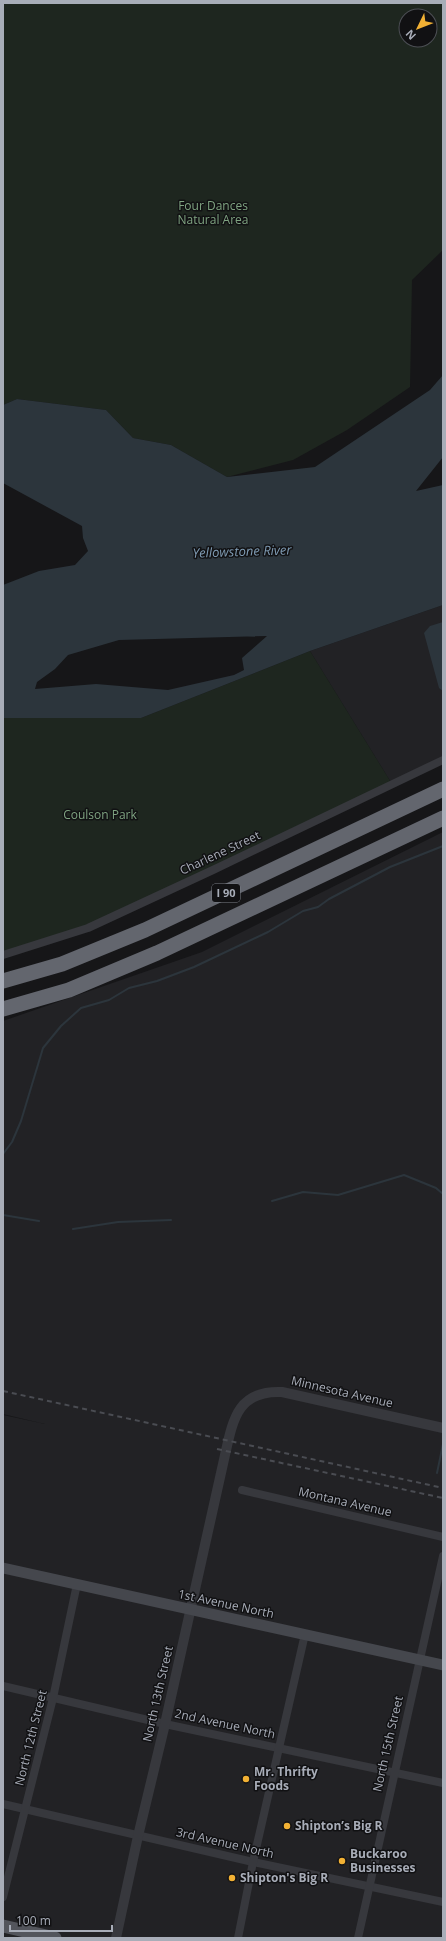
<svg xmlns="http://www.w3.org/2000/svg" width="446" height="1941" viewBox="0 0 446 1941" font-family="'Open Sans',sans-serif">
	<rect width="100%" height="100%" fill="#161618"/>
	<g fill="#222225">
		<path d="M443 605V758L392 784 310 651Z"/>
		<path d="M443 832V1938H3V1415L45 1424 3 1414V1021L202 952Z"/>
	</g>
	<g fill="#1e261f" fill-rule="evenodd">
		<path d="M3 3H443V250L412 280 410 387 347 430 293 460 227 477 171 445 133 438 106 410 17 399 3 405ZM406 16H430V40H406Z"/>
		<path d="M310 651 392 784 88 928 3 953V718H141Z"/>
	</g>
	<g fill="#2c353c" fill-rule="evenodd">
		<path d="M443 375V457L416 491 443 485V605L310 651 141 718H3V585L39 571 75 565 88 551 83 538 82 526 3 483V405L17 399 106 410 133 438 171 445 227 477 315 467 430 390ZM267 636 242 658 244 670 234 675 168 690 96 684 35 689 37 682 55 669 68 655 119 640Z"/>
		<path d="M443 622V691L439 688 424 633 430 626Z"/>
	</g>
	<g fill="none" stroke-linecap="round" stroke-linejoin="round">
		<g stroke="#2c353c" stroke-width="2">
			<path d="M3 1154 12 1142 21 1121 43 1048 61 1026 81 1008 109 1000 129 988 157 981 194 967 268 932 303 911 318 907 329 899 390 867 443 846"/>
			<path d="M272 1201 303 1192 338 1195 404 1175 436 1188 443 1194"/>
			<path d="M3 1215 39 1221"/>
			<path d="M73 1229 118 1222 171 1220"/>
			<path d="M437 1473 443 1444"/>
		</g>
		<g stroke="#37383d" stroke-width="8">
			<path d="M3 955 88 928 213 870 443 760"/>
			<path d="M242 1490 443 1537"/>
			<path d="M3 1686 165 1724 443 1783"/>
			<path d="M3 1804 253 1862 443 1902"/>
			<path d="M3 1897 53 1698 77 1584"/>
			<path d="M238 1938 253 1862 305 1634"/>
			<path d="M358 1938 443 1556"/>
		</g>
		<path stroke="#37383d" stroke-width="10" d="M116 1938 138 1836 165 1724 225 1455C233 1419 238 1390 282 1392L443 1428"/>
		<path stroke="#45474d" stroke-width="11" d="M3 1568 443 1665"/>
		<path stroke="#53555c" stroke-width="13" d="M3 1926 55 1938"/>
		<g stroke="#63666e" stroke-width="15">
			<path d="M3 981 62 964 145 930 443 789"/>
			<path d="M3 1009 69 990 157 953 443 818"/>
		</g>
		<g stroke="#4a4c52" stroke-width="2" stroke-dasharray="5 4" stroke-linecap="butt">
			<path d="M3 1391 443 1488"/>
			<path d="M217 1449 443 1498"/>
		</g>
	</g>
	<g fill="#f2b134" stroke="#111113" stroke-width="1.5">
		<circle cx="246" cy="1779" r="4"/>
		<circle cx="287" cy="1826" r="4"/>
		<circle cx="342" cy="1861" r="4"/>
		<circle cx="232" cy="1878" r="4"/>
	</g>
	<g text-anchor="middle" stroke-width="3" stroke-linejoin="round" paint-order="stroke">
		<rect fill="#111113" stroke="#7b7e86" stroke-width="1" x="212" y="884" width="28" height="18" rx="3"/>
		<g font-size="11" font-weight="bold" fill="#a8adb8">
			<text x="226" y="897">I 90</text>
		</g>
		<g font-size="12" fill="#7fa381" stroke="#111113">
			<text x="213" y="210">Four Dances<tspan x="213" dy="14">Natural Area</tspan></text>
			<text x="100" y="819">Coulson Park</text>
		</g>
		<g font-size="12" fill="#a8adb8" stroke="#111113">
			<text transform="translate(220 853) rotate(-25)" y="4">Charlene Street</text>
			<text transform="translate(342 1392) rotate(13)" y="4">Minnesota Avenue</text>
			<text transform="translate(345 1502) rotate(13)" y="4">Montana Avenue</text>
			<text transform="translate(226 1604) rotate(12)" y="4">1st Avenue North</text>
			<text transform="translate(158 1694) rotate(-77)" y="4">North 13th Street</text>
			<text transform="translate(225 1724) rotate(12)" y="4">2nd Avenue North</text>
			<text transform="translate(31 1738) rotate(-76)" y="4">North 12th Street</text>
			<text transform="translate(388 1744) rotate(-77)" y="4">North 15th Street</text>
			<text transform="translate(225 1843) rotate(13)" y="4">3rd Avenue North</text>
		</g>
		<g font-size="12" font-weight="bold" fill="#a8adb8" stroke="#111113" text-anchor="start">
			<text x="254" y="1776">Mr. Thrifty<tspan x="254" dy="14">Foods</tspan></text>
			<text x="295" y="1830">Shipton’s Big R</text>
			<text x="350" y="1858">Buckaroo<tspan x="350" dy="14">Businesses</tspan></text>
			<text x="240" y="1882">Shipton's Big R</text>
		</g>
		<g font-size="13" font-style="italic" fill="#7f9bb3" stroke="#111113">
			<text transform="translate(242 551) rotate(-2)" y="5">Yellowstone River</text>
		</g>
	</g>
	<rect width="446" height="1941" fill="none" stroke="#a8adb8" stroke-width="8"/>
	<g transform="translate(418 28) rotate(227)"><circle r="19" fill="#111113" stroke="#4d4f55"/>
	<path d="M0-3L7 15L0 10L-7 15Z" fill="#f2b134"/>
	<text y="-6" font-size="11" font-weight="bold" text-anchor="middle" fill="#a8adb8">N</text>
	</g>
	<path d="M10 1925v6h102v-6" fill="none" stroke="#a8adb8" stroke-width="2"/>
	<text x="16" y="1925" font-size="12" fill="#a8adb8" stroke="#111113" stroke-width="3" paint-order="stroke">100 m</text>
</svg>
